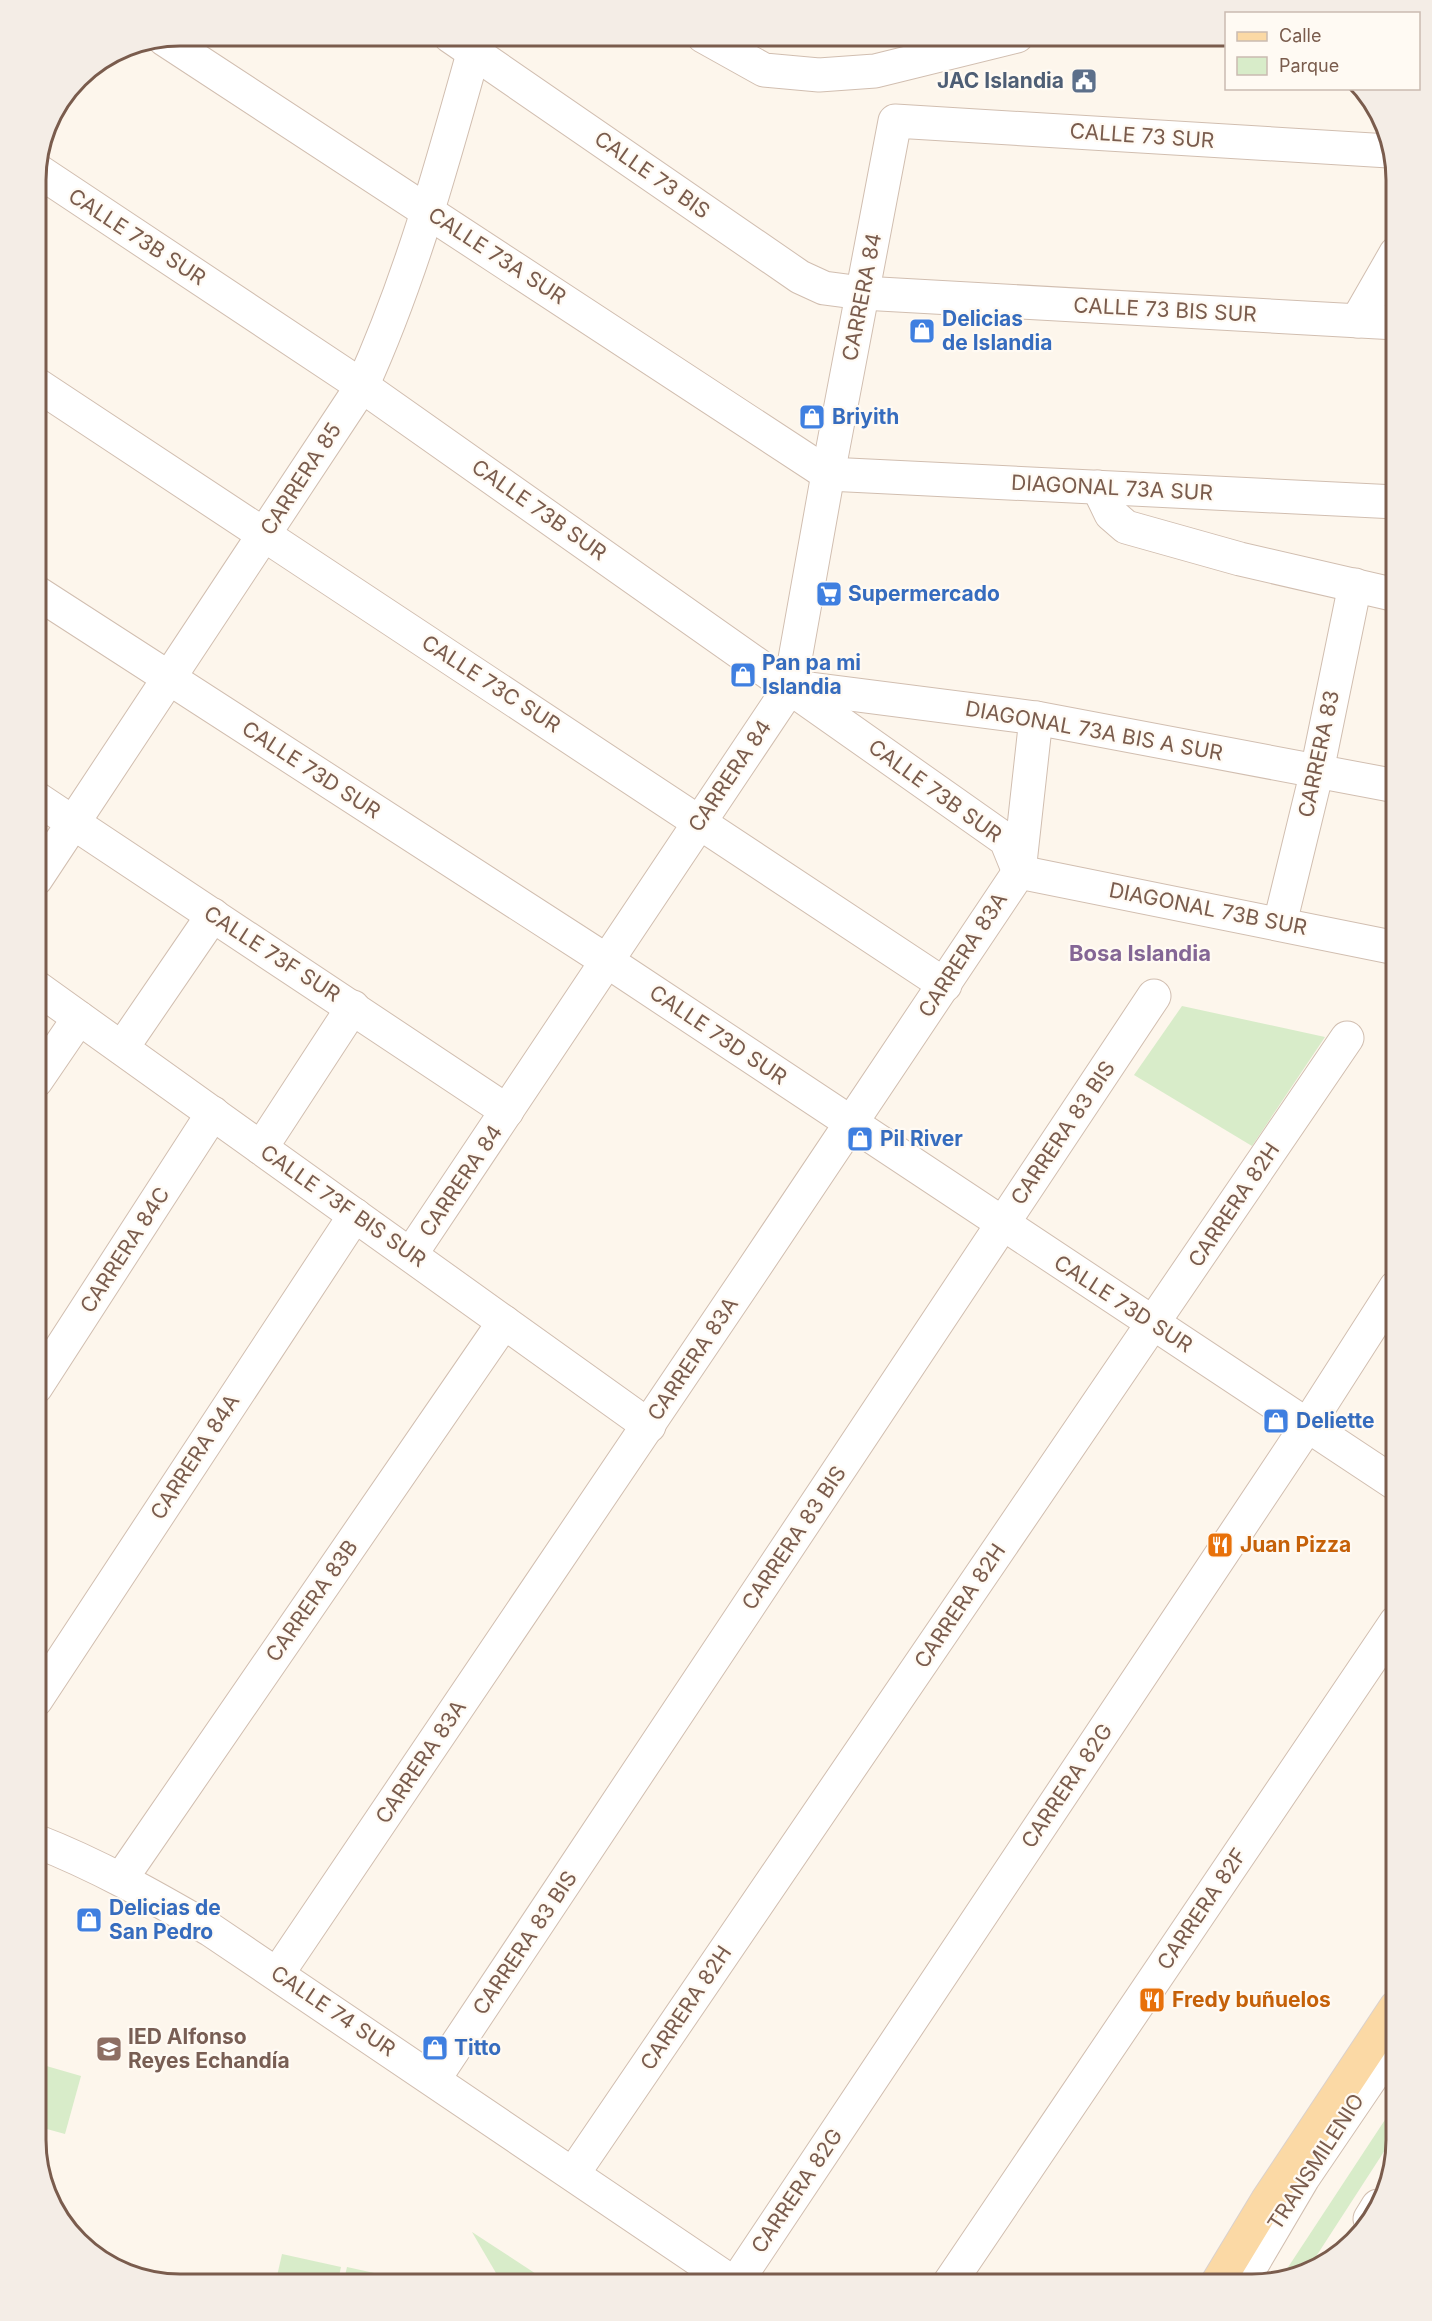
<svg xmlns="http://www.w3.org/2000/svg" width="1432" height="2321" viewBox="0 0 1432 2321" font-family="Inter,sans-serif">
	<rect width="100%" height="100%" fill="#fdf6ec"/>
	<g fill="#d8ecc9">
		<path d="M1182 1006 1325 1037 1252 1146 1134 1075Z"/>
		<path d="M36 2063 81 2076 65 2134 36 2126Z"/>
		<path d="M1396 2103V2133L1306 2272 1281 2278Z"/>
		<path d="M472 2232 553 2285H503Z"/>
		<path d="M282 2254 341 2267 337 2285H275Z"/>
		<path d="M347 2267 406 2280 405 2285H343Z"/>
	</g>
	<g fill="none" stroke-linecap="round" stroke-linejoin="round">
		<defs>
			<g id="minor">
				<path d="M450 36 800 277 824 288 862 293 1396 323"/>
				<path d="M703 36 764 70 819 75 875 71 1017 36"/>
				<path d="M164 39 828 474 1396 502"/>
				<path d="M37 170 362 386 1006 840 1019 872"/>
				<path d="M1357 321 1396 253"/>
				<path d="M36 384 945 985"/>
				<path d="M1098 487 1111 514 1126 527 1240 559 1396 595"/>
				<path d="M36 592 607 961 1396 1484"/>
				<path d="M795 687 1036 718 1396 786"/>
				<path d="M36 798 507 1111"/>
				<path d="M1019 872 1396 948"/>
				<path d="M36 879 362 386C413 274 445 154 478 36"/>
				<path d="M1280 923 1317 771 1355 585"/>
				<path d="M36 987 649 1426"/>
				<path d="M122 1048 213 915"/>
				<path d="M36 1081 79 1018"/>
				<path d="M261 1148 353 1007"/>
				<path d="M411 1254 790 687 828 474 895 121 1389 151"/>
				<path d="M36 1387 213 1113"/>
				<path d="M36 1700 355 1215"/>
				<path d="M36 1841C98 1865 154 1897 211 1930L736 2285"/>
				<path d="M121 1879 504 1322"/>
				<path d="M278 1973 752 1271 1019 872 1036 718"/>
				<path d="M434 2079 1154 996"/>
				<path d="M573 2174 1347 1038"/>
				<path d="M1370 2219 1378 2206"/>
				<path d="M735 2284 1307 1426 1396 1287"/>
				<path d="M948 2285 1396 1622"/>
				<path d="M1240 2285 1303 2178 1396 2041"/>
			</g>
			<path id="major" d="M1216 2285 1267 2201 1396 2007"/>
		</defs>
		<use href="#minor" stroke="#d1beb0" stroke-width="35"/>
		<use href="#major" stroke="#dad1cd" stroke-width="35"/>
		<use href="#minor" stroke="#fff" stroke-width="33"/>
		<use href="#major" stroke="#fbd9a5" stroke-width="33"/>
	</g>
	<defs>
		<symbol id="civic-square" viewBox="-11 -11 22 22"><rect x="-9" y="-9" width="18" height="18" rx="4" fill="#5c6f8a" stroke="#fffaf3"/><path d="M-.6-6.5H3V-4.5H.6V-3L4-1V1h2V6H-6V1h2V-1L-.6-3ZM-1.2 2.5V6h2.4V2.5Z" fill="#fff"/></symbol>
		<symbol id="shop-square" viewBox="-11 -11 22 22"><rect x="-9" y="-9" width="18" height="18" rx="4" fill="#3f7fe0" stroke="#fffaf3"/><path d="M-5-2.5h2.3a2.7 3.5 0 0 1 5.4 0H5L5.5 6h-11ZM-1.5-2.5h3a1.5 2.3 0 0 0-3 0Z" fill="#fff"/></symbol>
		<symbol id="supermarket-square" viewBox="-11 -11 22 22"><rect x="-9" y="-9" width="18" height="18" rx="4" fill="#3f7fe0" stroke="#fffaf3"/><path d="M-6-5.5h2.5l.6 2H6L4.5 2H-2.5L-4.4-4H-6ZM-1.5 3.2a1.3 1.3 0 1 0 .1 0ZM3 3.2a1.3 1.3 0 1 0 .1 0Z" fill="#fff"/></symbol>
		<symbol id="restaurant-square" viewBox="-11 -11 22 22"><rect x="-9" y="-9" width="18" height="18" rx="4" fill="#e8710a" stroke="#fffaf3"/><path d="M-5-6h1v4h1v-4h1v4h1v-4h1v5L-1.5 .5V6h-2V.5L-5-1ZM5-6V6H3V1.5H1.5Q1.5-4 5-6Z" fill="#fff"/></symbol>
		<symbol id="school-square" viewBox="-11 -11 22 22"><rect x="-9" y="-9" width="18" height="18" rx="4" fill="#8d6e63" stroke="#fffaf3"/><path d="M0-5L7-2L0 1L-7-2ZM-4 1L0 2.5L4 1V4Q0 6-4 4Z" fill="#fff"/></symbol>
	</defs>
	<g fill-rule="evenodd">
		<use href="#civic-square" x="1069" y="66" width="30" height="30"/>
		<use href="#shop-square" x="907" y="316" width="30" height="30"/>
		<use href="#shop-square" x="797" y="402" width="30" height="30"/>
		<use href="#supermarket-square" x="814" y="579" width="30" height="30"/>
		<use href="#shop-square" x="728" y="660" width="30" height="30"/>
		<use href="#shop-square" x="845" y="1124" width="30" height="30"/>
		<use href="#shop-square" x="1261" y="1406" width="30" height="30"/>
		<use href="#restaurant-square" x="1205" y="1530" width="30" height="30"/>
		<use href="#shop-square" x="74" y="1905" width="30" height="30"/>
		<use href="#restaurant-square" x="1137" y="1985" width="30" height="30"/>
		<use href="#shop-square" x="420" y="2033" width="30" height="30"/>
		<use href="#school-square" x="94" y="2034" width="30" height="30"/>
	</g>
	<g text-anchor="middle" stroke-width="4.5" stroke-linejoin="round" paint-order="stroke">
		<g font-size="21" font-weight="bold" fill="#4e5e75" stroke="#fffaf3" text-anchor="end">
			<text x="1064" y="88">JAC Islandia</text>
		</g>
		<g font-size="21" fill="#7a5c4d" stroke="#fffaf3">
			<text transform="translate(1142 136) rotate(4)" y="7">CALLE 73 SUR</text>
			<text transform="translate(652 175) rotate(35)" y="7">CALLE 73 BIS</text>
			<text transform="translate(137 237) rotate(33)" y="7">CALLE 73B SUR</text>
			<text transform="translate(497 256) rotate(33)" y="7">CALLE 73A SUR</text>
			<text transform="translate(862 297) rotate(-79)" y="7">CARRERA 84</text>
			<text transform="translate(1165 310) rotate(3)" y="7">CALLE 73 BIS SUR</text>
			<text transform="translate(301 479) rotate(-57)" y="7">CARRERA 85</text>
			<text transform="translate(1112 488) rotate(3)" y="7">DIAGONAL 73A SUR</text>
			<text transform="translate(539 510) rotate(35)" y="7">CALLE 73B SUR</text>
			<text transform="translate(491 684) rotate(33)" y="7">CALLE 73C SUR</text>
			<text transform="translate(1094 731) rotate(10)" y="7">DIAGONAL 73A BIS A SUR</text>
			<text transform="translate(1319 754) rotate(-78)" y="7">CARRERA 83</text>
			<text transform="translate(311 770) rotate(33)" y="7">CALLE 73D SUR</text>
			<text transform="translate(730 776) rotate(-56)" y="7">CARRERA 84</text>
			<text transform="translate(935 791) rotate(36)" y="7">CALLE 73B SUR</text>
			<text transform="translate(1208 909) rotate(11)" y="7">DIAGONAL 73B SUR</text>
			<text transform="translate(272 954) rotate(33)" y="7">CALLE 73F SUR</text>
			<text transform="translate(963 955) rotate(-57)" y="7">CARRERA 83A</text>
			<text transform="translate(718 1035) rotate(34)" y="7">CALLE 73D SUR</text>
			<text transform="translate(1063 1133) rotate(-56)" y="7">CARRERA 83 BIS</text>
			<text transform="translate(461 1181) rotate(-56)" y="7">CARRERA 84</text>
			<text transform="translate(1234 1205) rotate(-56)" y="7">CARRERA 82H</text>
			<text transform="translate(343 1206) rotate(35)" y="7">CALLE 73F BIS SUR</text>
			<text transform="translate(125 1250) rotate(-57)" y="7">CARRERA 84C</text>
			<text transform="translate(1123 1304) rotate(33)" y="7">CALLE 73D SUR</text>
			<text transform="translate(693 1359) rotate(-56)" y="7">CARRERA 83A</text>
			<text transform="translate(195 1457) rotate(-57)" y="7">CARRERA 84A</text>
			<text transform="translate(794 1538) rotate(-56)" y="7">CARRERA 83 BIS</text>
			<text transform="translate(312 1601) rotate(-55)" y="7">CARRERA 83B</text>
			<text transform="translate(960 1606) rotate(-56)" y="7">CARRERA 82H</text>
			<text transform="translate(421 1762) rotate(-56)" y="7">CARRERA 83A</text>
			<text transform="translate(1067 1786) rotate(-56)" y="7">CARRERA 82G</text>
			<text transform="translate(1202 1909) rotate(-56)" y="7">CARRERA 82F</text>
			<text transform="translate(525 1943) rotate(-56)" y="7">CARRERA 83 BIS</text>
			<text transform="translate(686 2008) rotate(-56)" y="7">CARRERA 82H</text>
			<text transform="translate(333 2011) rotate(34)" y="7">CALLE 74 SUR</text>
			<text transform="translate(1316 2162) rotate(-57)" y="7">TRANSMILENIO</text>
			<text transform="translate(797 2191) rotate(-56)" y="7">CARRERA 82G</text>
		</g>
		<g font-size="21" font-weight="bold" fill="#366cbe" stroke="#fffaf3" text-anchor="start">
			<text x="942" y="326">Delicias<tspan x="942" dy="24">de Islandia</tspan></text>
			<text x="832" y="424">Briyith</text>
			<text x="848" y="601">Supermercado</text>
			<text x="762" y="670">Pan pa mi<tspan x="762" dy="24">Islandia</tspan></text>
			<text x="880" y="1146">Pil River</text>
			<text x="1296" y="1428">Deliette</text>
			<text x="109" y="1915">Delicias de<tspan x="109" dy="24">San Pedro</tspan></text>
			<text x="454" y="2055">Titto</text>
		</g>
		<g font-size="21" font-weight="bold" fill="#c56008" stroke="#fffaf3" text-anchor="start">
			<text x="1240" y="1552">Juan Pizza</text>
			<text x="1172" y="2007">Fredy buñuelos</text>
		</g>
		<g font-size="21" font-weight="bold" fill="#785e54" stroke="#fffaf3" text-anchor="start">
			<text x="128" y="2044">IED Alfonso<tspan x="128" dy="24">Reyes Echandía</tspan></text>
		</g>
		<g font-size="22" font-weight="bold" fill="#846695" stroke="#fffaf3">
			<text x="1140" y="961">Bosa Islandia</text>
		</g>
	</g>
	<path d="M0 0H1432V2321H0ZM180 46H1252A134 134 0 0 1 1386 180V2140A134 134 0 0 1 1252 2274H180A134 134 0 0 1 46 2140V180A134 134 0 0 1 180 46Z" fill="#f4ede6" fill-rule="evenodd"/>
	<path fill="none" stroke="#7a5c4d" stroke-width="3" d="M180 46H1252A134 134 0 0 1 1386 180V2140A134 134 0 0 1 1252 2274H180A134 134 0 0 1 46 2140V180A134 134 0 0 1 180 46Z"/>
	<rect x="1225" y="12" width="195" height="78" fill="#fffaf3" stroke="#cabbb1" stroke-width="1.5"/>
	<rect x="1237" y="32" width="30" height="9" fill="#fbd9a5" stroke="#cabbb1" stroke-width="1.5"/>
	<text x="1279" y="42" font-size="18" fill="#7a5c4d">Calle</text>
	<rect x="1237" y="57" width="30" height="18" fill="#d8ecc9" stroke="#cabbb1" stroke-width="1.5"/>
	<text x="1279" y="72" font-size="18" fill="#7a5c4d">Parque</text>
</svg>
